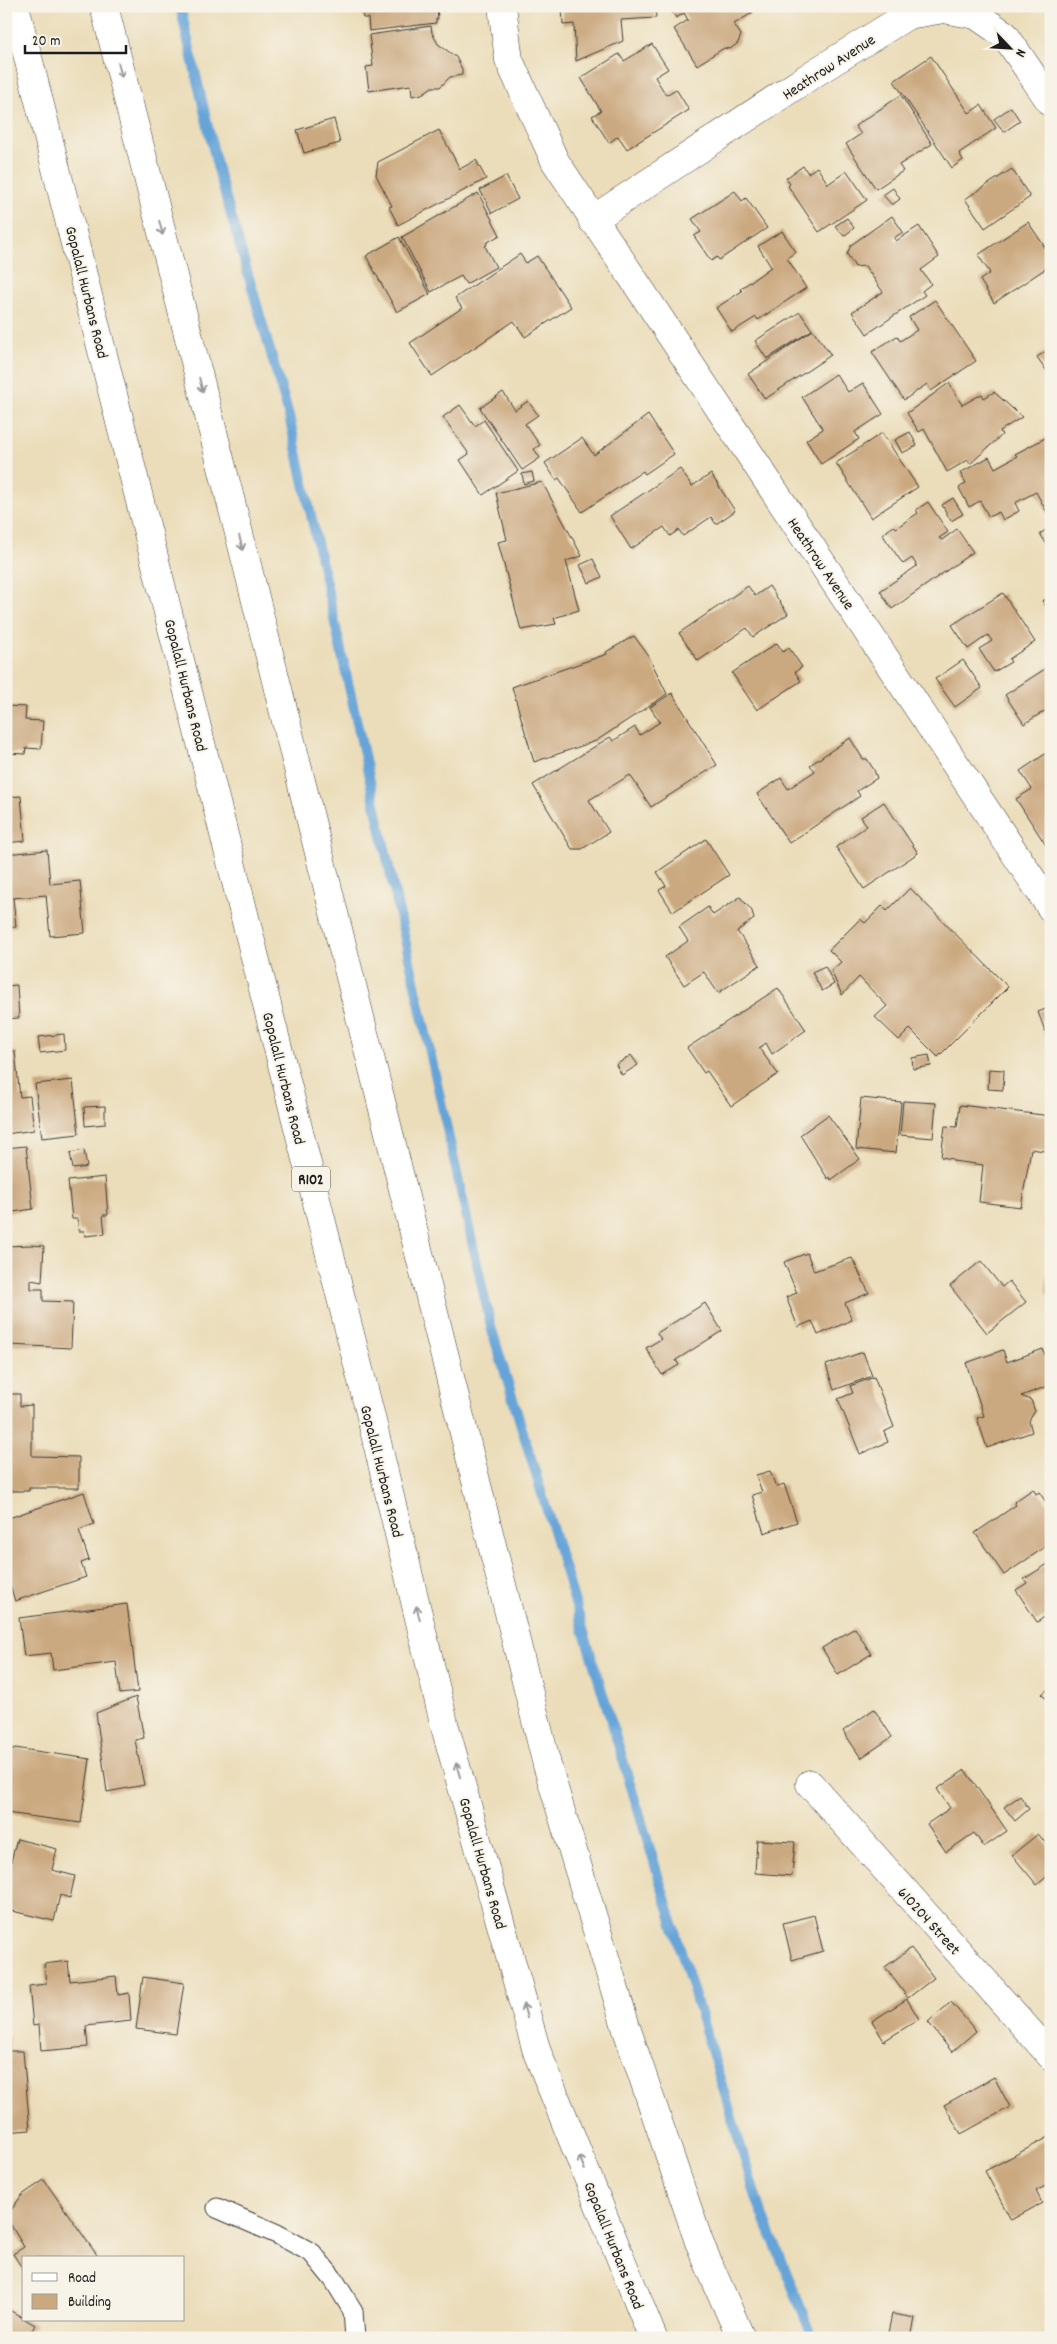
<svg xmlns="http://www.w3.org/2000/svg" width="1057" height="2344" viewBox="0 0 1057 2344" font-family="Dekko,sans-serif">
	<rect width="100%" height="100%" fill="#f7f3e8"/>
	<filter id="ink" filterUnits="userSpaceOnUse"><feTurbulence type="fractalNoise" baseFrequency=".02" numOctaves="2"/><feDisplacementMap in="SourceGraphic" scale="10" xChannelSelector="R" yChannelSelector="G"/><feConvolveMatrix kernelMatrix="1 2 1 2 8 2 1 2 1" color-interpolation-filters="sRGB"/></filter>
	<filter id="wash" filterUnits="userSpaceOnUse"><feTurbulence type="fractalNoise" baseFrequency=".0096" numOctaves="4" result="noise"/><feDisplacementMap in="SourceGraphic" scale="20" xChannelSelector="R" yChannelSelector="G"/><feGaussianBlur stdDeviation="1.12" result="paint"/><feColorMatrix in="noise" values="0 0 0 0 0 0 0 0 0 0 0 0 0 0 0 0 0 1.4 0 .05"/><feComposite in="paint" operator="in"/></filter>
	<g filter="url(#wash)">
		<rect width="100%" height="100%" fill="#ebddb9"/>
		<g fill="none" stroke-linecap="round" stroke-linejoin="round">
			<path stroke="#66a4d8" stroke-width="10" d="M180 6 218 170 289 416 491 1327 757 2200 813 2338"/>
		</g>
		<g id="blocks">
			<g fill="#cba980">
				<path d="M361 6H437L438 19H436V23L369 31 368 18H363Z"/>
				<path d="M562 6H655L656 18 621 20 623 41 576 61 574 24 563 25Z"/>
				<path d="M668 6H748L752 13 734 24 741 35 738 43 730 49 724 48 697 65 674 29 688 20 684 13 676 18Z"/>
				<path d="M431 26 432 33 438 44 456 57 462 69V75L450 77 440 87H432L422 94 412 96 411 85 369 91 366 67 373 66 369 35Z"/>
				<path d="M652 44 668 69 655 77 666 95 676 89 689 110 627 149 618 136 609 143 592 116 601 111 581 78 619 54 624 61Z"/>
				<path d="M931 56 969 113 981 105 996 128 959 153 963 160 952 168 894 81Z"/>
				<path d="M901 95 932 144 899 165 903 171 876 189 846 144 861 134 855 126Z"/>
				<path d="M1011 107 1020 121 1004 132 994 119Z"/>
				<path d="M334 119 340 143 304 153 297 130Z"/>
				<path d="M439 130 460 169 476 160 486 179 398 225 389 207 392 206 376 175 378 162Z"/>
				<path d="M803 166 808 173 817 167 828 184 847 171 867 200 819 232 788 186 790 184 786 178Z"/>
				<path d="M1012 169 1030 197 985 228 965 199Z"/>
				<path d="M506 176 518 199 492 213 480 190Z"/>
				<path d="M893 188 900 199 892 205 883 195Z"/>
				<path d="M735 191 742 201 746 198 767 228 719 260 717 257 711 261 694 236 701 232 692 219Z"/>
				<path d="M478 193 500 235 486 243 487 245 485 246 496 267 466 284 461 276 431 292 402 237Z"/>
				<path d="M892 216 903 232 894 238 896 241 919 226 939 257 921 270 931 284 922 291 925 295 867 334 852 312 883 292 865 266 855 267 847 254 851 245Z"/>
				<path d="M847 218 854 228 844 236 835 226Z"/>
				<path d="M1028 222 1051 256V265L994 303 980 280 990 273 978 255Z"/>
				<path d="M782 231 796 252 787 258 806 288 758 320 756 317 732 332 716 308 742 291 740 289 771 267 758 246Z"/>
				<path d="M399 237 430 294 397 312 366 256Z"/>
				<path d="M520 254 526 263 537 256 571 307 525 337 514 321 432 376 410 343 462 308 455 298Z"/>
				<path d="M935 300 976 361 931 391 927 384 904 400 872 352 897 336 900 341 917 330 909 317Z"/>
				<path d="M800 312 812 330 767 359 755 341Z"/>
				<path d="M813 330 831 355 765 399 748 374Z"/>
				<path d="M1051 348V377L1037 357Z"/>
				<path d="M836 374 848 392 863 383 883 414 855 432 859 439 821 464 806 440 823 429 802 397Z"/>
				<path d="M949 383 962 405 982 394 984 398 994 392 1022 417 1000 431 1002 435 970 464 968 460 947 472 924 429 919 432 907 413Z"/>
				<path d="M503 392 515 410 528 401 538 415 525 424 540 445 534 449 540 458 522 470 480 408Z"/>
				<path d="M460 405 475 426 484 420 518 471 483 495 460 460 469 454 443 417Z"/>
				<path d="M648 415 674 454 645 474 643 471 582 512 559 478 556 480 545 463 582 438 594 455Z"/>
				<path d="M910 432 917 446 902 453 895 440Z"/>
				<path d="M882 433 918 487 871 518 836 463Z"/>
				<path d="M1051 435V520L1036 492 1015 503 1019 511 1003 520 999 512 989 517 980 501 969 507 959 488 966 483 960 473 989 457 995 468 1017 456 1015 454Z"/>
				<path d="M680 469 692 486 711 474 735 511 716 524 711 517 683 536 679 530 670 536 664 527 631 549 610 516Z"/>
				<path d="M532 472 534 481 524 484 522 474Z"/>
				<path d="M542 482 582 556 566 561 579 610 554 618 556 624 521 630 498 542 507 540 496 493Z"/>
				<path d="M953 498 963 514 951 521 942 505Z"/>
				<path d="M928 502 948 532 939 538 942 540 957 529 973 552 892 609 880 591 917 566 912 558 903 564 882 534 894 526 896 528 918 513 916 510Z"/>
				<path d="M1051 526V544L1048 546 1040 534Z"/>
				<path d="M593 559 602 577 589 583 580 565Z"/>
				<path d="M748 586 755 596 769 586 788 614 753 637 747 628 698 661 679 633Z"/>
				<path d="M1003 593 1035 642 1009 659 1011 662 994 672 979 649 992 641 988 635 968 649 952 625Z"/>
				<path d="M1051 596V613L1042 601Z"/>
				<path d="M634 636 648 655 667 694 596 741 534 762 512 687 607 654 606 652Z"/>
				<path d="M777 643 783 652 789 648 802 667 795 672 801 681 757 710 732 673Z"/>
				<path d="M963 660 982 688 955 707 935 679Z"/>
				<path d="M1051 665V707L1024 724 1005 695Z"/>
				<path d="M672 693 717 765 651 807 630 775 589 800 609 832 582 849H572L533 785 610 737 613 741 635 727 640 735 660 722 650 707Z"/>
				<path d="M6 706 26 707 25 720 43 721 41 749 26 748 25 754 6 753Z"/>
				<path d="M850 738 863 759H867L874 770 877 778 857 791 860 796 789 843 757 794 781 778 788 789 815 771 810 765Z"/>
				<path d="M1051 750V853L1016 799 1032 789 1020 771Z"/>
				<path d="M21 796 25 841 6 843V797Z"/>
				<path d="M884 802 918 853 864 889 836 847 867 826 861 817Z"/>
				<path d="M706 839 729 875 673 912 659 890 666 886 657 872Z"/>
				<path d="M47 850 50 884 80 881 85 933 50 936 46 895 13 898 16 927H6V854Z"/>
				<path d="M910 888 1008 987 938 1057 910 1029 899 1040 875 1017 887 1006 859 977 842 995 831 971 841 962 829 950 860 919 865 923 882 906 887 911Z"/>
				<path d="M740 897 752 911 754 919 737 931 760 965 718 993 704 972 684 985 665 957 688 941 679 927 708 907 713 915Z"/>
				<path d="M825 966 834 984 822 991 812 972Z"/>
				<path d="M17 985 19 1018 6 1019V986Z"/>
				<path d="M778 988 806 1030 772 1054 766 1043 759 1048 778 1074 731 1106 707 1071 704 1073 687 1048Z"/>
				<path d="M1051 1007V1047L1038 1012Z"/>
				<path d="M64 1034 65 1050 40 1053 38 1037Z"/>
				<path d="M15 1051 20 1097 30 1096 34 1130 6 1134V1052Z"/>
				<path d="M631 1055 638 1065 622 1075 616 1065Z"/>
				<path d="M929 1055 931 1066 913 1069 912 1058Z"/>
				<path d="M989 1069 1004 1070 1003 1090 988 1089Z"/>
				<path d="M73 1080 79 1134 42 1138 35 1084Z"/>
				<path d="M861 1098 901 1102 896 1153 856 1149Z"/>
				<path d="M903 1101 936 1103 933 1138 900 1135Z"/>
				<path d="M960 1105 1051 1116V1152L1031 1149 1021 1207 979 1202 983 1165 953 1161V1159L941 1157 945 1126 957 1127Z"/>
				<path d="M105 1106V1124L85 1126 84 1107Z"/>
				<path d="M828 1115 860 1159 831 1180 830 1177 828 1179 800 1135Z"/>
				<path d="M26 1146 33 1209 6 1213V1148Z"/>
				<path d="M84 1150 87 1167 73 1169 70 1153Z"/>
				<path d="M105 1177 108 1215H103L105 1234 85 1236 84 1231H79L77 1219H72L68 1181Z"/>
				<path d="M31 1245 44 1246 42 1282 31 1280V1289H43V1301L73 1302 71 1348 9 1345 10 1305H6V1246Z"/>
				<path d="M807 1253 814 1271 852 1258 869 1293 845 1303 852 1320 818 1335 812 1321 798 1327 786 1297 797 1293 784 1262Z"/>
				<path d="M981 1261 1002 1287 1009 1281 1026 1302 987 1333 950 1286Z"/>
				<path d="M1048 1262 1051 1263V1294H1046Z"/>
				<path d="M705 1303 722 1331 676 1360 679 1365 662 1375 646 1348 661 1339 657 1333Z"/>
				<path d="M1043 1349 1051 1372V1385L1021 1396 1031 1400 1035 1411 1029 1421 1032 1432 987 1448 977 1418 984 1416 966 1363 1003 1350 1007 1362Z"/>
				<path d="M863 1352 872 1376 834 1390 826 1365Z"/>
				<path d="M874 1377 894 1427 884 1432 888 1442 860 1454 838 1399 853 1393 850 1386Z"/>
				<path d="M6 1394H20V1406L32 1405V1456L79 1457V1488H29V1491H6Z"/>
				<path d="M770 1471 776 1487 784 1484 797 1522 764 1533 752 1495 762 1492 756 1475Z"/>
				<path d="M1033 1489 1036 1494 1039 1492 1051 1509V1543L1004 1575 975 1533 1016 1505 1014 1502Z"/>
				<path d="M84 1492 94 1524 79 1530 89 1560 81 1563 86 1577 15 1601 6 1573V1519Z"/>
				<path d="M1051 1562V1622L1046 1616 1037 1622 1016 1590 1027 1583 1024 1579Z"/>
				<path d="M127 1604 138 1692 120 1694 116 1662 53 1670 51 1653 24 1656 19 1618Z"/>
				<path d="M855 1628 871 1654 838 1675 822 1648Z"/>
				<path d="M1051 1687V1704L1042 1694Z"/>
				<path d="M136 1697 144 1738 135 1740 144 1785 107 1792 96 1713Z"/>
				<path d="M874 1709 892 1737 861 1758 843 1731Z"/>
				<path d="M15 1748 90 1759 81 1823 6 1813V1752Z"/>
				<path d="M965 1770 1007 1831 984 1847 974 1833 946 1852 927 1824 950 1808 937 1789Z"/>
				<path d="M1020 1796 1029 1809 1015 1821 1004 1807Z"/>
				<path d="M1038 1834 1051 1849V1873L1037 1885 1012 1855Z"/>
				<path d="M17 1839 57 1849 52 1870 75 1876 70 1898 60 1895 54 1921 8 1910 11 1900 6 1899V1880Z"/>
				<path d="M757 1840 795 1842 792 1876 755 1873Z"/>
				<path d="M814 1915 823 1951 792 1960 783 1923Z"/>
				<path d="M911 1948 934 1978 908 1998 885 1967Z"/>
				<path d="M68 1961 70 1981 116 1976 118 1995 129 1993 131 2021 86 2026 88 2047 41 2051 39 2025 33 2026 29 1986 46 1984 44 1964Z"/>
				<path d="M143 1977 184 1983 176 2034 136 2029Z"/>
				<path d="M907 1999 919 2019 884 2041 872 2021Z"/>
				<path d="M951 2002 976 2031 952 2052 928 2022Z"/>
				<path d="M6 2037H9V2051H23L30 2130 6 2132Z"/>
				<path d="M994 2077 1010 2107 961 2134 944 2105Z"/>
				<path d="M1051 2136V2183L1036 2191 1042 2203 1011 2220 985 2171Z"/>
				<path d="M44 2180 99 2258H24V2271L13 2254 24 2247 6 2217 22 2195Z"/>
				<path d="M6 2308 35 2325 28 2338H6Z"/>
				<path d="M892 2314 915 2318 911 2338H887Z"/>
			</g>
		</g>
	</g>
	<g filter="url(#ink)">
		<use href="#blocks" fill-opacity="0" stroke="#3b3934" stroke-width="1"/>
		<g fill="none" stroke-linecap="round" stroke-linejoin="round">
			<defs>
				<path id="service" d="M217 2208 277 2234 312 2253 334 2280 353 2311 355 2338"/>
				<g id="minor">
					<path d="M502 6 509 60 555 161 1051 908"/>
					<path d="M592 220 813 74 908 15 944 9 976 15 1005 35 1051 103"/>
					<path d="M810 1784 1051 2056"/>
				</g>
				<g id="primary">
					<path d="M15 6 370 1413 445 1727 537 2052 653 2338"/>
					<path d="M104 6 244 553 547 1765 627 2030 699 2242 741 2338"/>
				</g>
			</defs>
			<use href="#service" stroke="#3b3934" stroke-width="21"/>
			<use href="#minor" stroke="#3b3934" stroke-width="29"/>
			<use href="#primary" stroke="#3b3934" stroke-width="29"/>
			<use href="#service" stroke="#fff" stroke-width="19"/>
			<use href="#minor" stroke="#fff" stroke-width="28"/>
			<use href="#primary" stroke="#fff" stroke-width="28"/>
		</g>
		<defs><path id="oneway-shaft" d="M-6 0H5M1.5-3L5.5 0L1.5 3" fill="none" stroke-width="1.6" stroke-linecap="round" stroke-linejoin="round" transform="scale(1.25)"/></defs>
		<g stroke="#999">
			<use href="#oneway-shaft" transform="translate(120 70) rotate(76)"/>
			<use href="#oneway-shaft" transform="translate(161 228) rotate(76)"/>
			<use href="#oneway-shaft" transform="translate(201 385) rotate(76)"/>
			<use href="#oneway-shaft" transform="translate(241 543) rotate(76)"/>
			<use href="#oneway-shaft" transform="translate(418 1613) rotate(-104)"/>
			<use href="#oneway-shaft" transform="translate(458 1770) rotate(-106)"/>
			<use href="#oneway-shaft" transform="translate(525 2011) rotate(-106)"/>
			<use href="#oneway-shaft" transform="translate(582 2163) rotate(-112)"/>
		</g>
	</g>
	<g text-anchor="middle" stroke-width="4" stroke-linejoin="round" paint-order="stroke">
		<rect fill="#f7f3e8" stroke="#5e5c59" stroke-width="1" x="292" y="1166.5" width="38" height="25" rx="4"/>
		<g font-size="15" font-weight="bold" fill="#1c1c1c">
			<text x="311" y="1184">R102</text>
		</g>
		<g font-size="16" fill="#1c1c1c" stroke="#f7f3e8">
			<text transform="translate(828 66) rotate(-33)" y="6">Heathrow Avenue</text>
			<text transform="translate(88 292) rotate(76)" y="6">Gopalall Hurbans Road</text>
			<text transform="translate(822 563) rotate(56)" y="6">Heathrow Avenue</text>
			<text transform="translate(187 685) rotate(76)" y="6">Gopalall Hurbans Road</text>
			<text transform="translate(285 1078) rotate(76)" y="6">Gopalall Hurbans Road</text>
			<text transform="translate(383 1471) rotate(76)" y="6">Gopalall Hurbans Road</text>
			<text transform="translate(484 1863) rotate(74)" y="6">Gopalall Hurbans Road</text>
			<text transform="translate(930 1920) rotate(48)" y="6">610204 Street</text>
			<text transform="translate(615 2245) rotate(68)" y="6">Gopalall Hurbans Road</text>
		</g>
	</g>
	<rect width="1057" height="2344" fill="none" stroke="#f7f3e8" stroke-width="25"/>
	<rect x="22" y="2256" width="162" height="65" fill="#f7f3e8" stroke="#9f9d96"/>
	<rect x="32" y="2273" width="25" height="8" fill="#ffffff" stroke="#9f9d96"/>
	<text x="68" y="2282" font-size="15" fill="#1c1c1c">Road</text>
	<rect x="32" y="2294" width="25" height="15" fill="#cba980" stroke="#9f9d96"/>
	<text x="68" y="2306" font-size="15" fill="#1c1c1c">Building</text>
	<g transform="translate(1010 48) rotate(115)" stroke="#f7f3e8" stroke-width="4" paint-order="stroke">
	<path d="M0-4L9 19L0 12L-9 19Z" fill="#1c1c1c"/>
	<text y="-8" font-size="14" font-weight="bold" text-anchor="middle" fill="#1c1c1c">N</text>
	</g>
	<path d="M25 45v8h101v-8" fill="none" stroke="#1c1c1c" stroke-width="2.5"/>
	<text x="32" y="45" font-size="15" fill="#1c1c1c" stroke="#f7f3e8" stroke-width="4" paint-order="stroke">20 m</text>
</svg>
